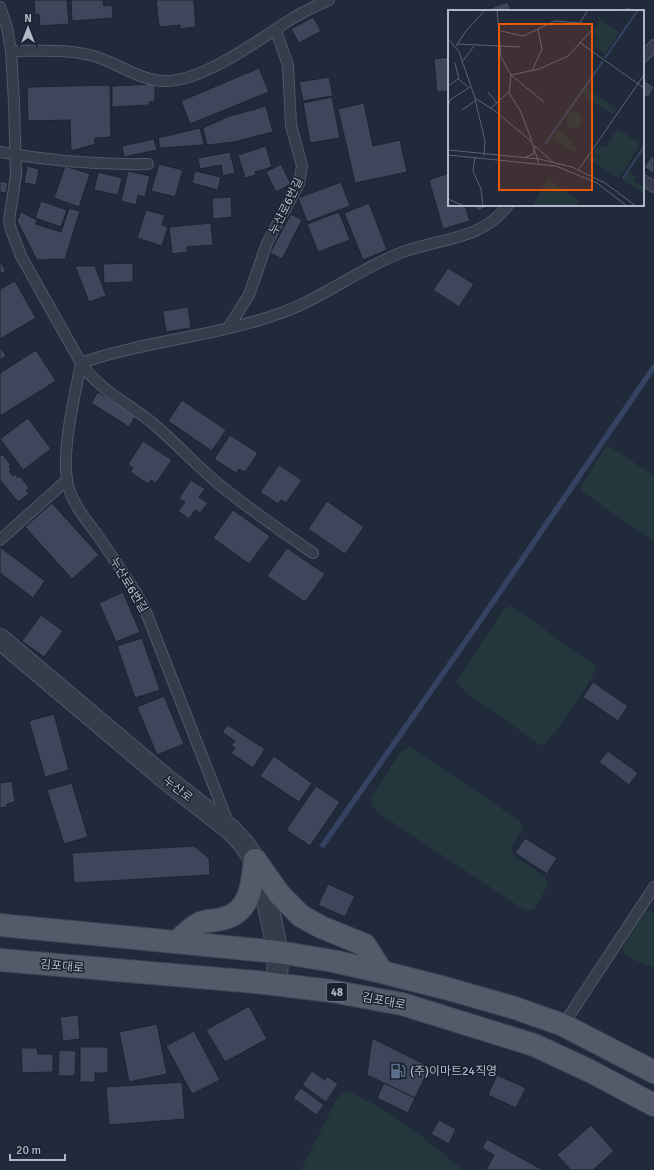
<svg xmlns="http://www.w3.org/2000/svg" width="654" height="1170" viewBox="0 0 654 1170" font-family="Signika,'Noto Sans KR',sans-serif">
	<rect width="100%" height="100%" fill="#212a3b"/>
	<g fill="#23373c">
		<path d="M609 446 654 476V542L583 492 581 488 583 484 605 448Z"/>
		<path d="M511 606 595 665 596 667C595 677 551 741 542 746L466 693 456 682 503 610Z"/>
		<path d="M409 747 414 749 521 822 523 827 511 848 513 855 545 877 548 885 534 910 526 911 376 811 371 805 372 796 400 752Z"/>
		<path d="M649 910 654 912V968C645 963 625 959 622 949L645 912Z"/>
		<path d="M346 1091C387 1106 429 1142 463 1170H301L337 1098Z"/>
	</g>
	<g fill="none" stroke-linecap="round" stroke-linejoin="round">
		<path stroke="#354363" stroke-width="5.5" d="M323 845 482 618 654 367"/>
	</g>
	<g fill="#3d465b" stroke="#1c2332">
		<path d="M34 0H67L69 24 40 26 39 14 35 15Z"/>
		<path d="M71 0H103L104 6 112 5 113 18 72 21Z"/>
		<path d="M156 0H194L196 27 180 29V25L159 27Z"/>
		<path d="M508 2 511 11H482Z"/>
		<path d="M631 7 632 11H605Z"/>
		<path d="M313 17 321 31 299 43 291 29Z"/>
		<path d="M449 57V91L437 92 434 59Z"/>
		<path d="M259 68 269 92 190 124 181 101Z"/>
		<path d="M329 77 333 96 303 101 299 82Z"/>
		<path d="M643 79 654 87 649 97 643 96Z"/>
		<path d="M155 84V101L149 102V105L112 107V86Z"/>
		<path d="M110 85 111 137 95 138V144L71 151 70 120 28 121 27 87Z"/>
		<path d="M332 97 340 138 310 143 303 103Z"/>
		<path d="M364 103 373 146 400 140 407 172 355 183 338 109Z"/>
		<path d="M266 106 273 132 234 142 207 145 203 128 227 117Z"/>
		<path d="M200 128 204 145 160 148 158 138Z"/>
		<path d="M154 139 157 150 124 157 122 146Z"/>
		<path d="M266 146 272 167 255 172 256 175 245 178 238 155Z"/>
		<path d="M230 152 235 173 223 176 221 165 200 169 198 158Z"/>
		<path d="M652 156 654 157V174L644 167Z"/>
		<path d="M159 164 183 170 175 197 151 191Z"/>
		<path d="M281 164 291 184 276 192 266 172Z"/>
		<path d="M27 166 39 169 36 185 24 183Z"/>
		<path d="M65 166 90 174 79 207 54 198Z"/>
		<path d="M128 171 150 176 145 197 138 195 136 205 121 201Z"/>
		<path d="M195 171 221 177 218 190 192 183Z"/>
		<path d="M98 172 122 178 118 195 94 190Z"/>
		<path d="M449 173V205H465L470 221 443 229 429 180Z"/>
		<path d="M0 181 8 183 6 193 0 192Z"/>
		<path d="M341 182 350 206 307 222 298 198Z"/>
		<path d="M231 197 232 217 213 219 212 198Z"/>
		<path d="M41 201 67 210 61 227 35 218Z"/>
		<path d="M369 203 387 250 363 260 344 213Z"/>
		<path d="M475 205H487L488 207 477 211Z"/>
		<path d="M69 208 80 211 65 259 37 260 17 221 21 212 37 220 36 224 61 232Z"/>
		<path d="M146 210 165 215 162 225 168 227 162 246 137 238Z"/>
		<path d="M339 212 350 240 318 252 307 224Z"/>
		<path d="M291 214 302 220 282 259 270 253Z"/>
		<path d="M211 223 213 245 187 247V252L172 254 169 227Z"/>
		<path d="M0 260 6 271 0 274Z"/>
		<path d="M133 263V282L104 283 103 264Z"/>
		<path d="M75 266H95L106 296 89 302Z"/>
		<path d="M448 268 474 284 459 307 433 290Z"/>
		<path d="M15 281 36 318 0 339V289Z"/>
		<path d="M188 307 191 328 166 332 163 311Z"/>
		<path d="M0 346 6 356 0 360Z"/>
		<path d="M36 350 56 381 0 416V373Z"/>
		<path d="M98 392 136 415 129 427 91 403Z"/>
		<path d="M182 400 226 430 212 451 168 421Z"/>
		<path d="M28 418 51 449 23 470 0 439Z"/>
		<path d="M230 435 258 453 245 472 239 469 236 473 214 459Z"/>
		<path d="M143 441 172 460 156 483 151 480 148 484 130 472 133 468 128 464Z"/>
		<path d="M2 454 11 465 9 466 11 469 9 471 13 476 15 474 18 478 20 476 29 488 26 491 29 494 18 502 0 480V456Z"/>
		<path d="M279 465 302 480 286 503 281 500 278 504 260 492Z"/>
		<path d="M191 480 205 489 199 497 208 503 200 513 195 510 189 519 178 511 185 502 179 498Z"/>
		<path d="M327 501 364 527 345 554 308 529Z"/>
		<path d="M52 503 99 555 72 579 25 527Z"/>
		<path d="M233 510 270 536 249 564 213 538Z"/>
		<path d="M0 547 45 581 33 598 0 573Z"/>
		<path d="M287 548 325 574 305 602 267 576Z"/>
		<path d="M123 592 140 632 116 642 99 603Z"/>
		<path d="M41 615 63 631 44 657 22 641Z"/>
		<path d="M142 638 160 690 135 698 117 646Z"/>
		<path d="M593 682 628 706 618 721 583 697Z"/>
		<path d="M164 696 184 744 157 755 137 707Z"/>
		<path d="M54 714 69 770 45 777 29 721Z"/>
		<path d="M228 725 265 749 253 768 231 753 235 748 231 746 235 741 222 732Z"/>
		<path d="M608 751 638 773 629 785 599 762Z"/>
		<path d="M274 756 312 783 299 802 260 776Z"/>
		<path d="M12 781 15 802 7 804V807L0 808V783Z"/>
		<path d="M72 783 88 837 64 844 47 790Z"/>
		<path d="M316 786 340 802 310 846 286 830Z"/>
		<path d="M525 838 557 858 547 874 515 853Z"/>
		<path d="M194 846 209 858 210 875 74 883 72 853Z"/>
		<path d="M328 884 355 896 345 917 318 905Z"/>
		<path d="M249 1006 267 1039 225 1062 206 1030Z"/>
		<path d="M78 1015 80 1039 63 1041 60 1017Z"/>
		<path d="M157 1024 167 1074 129 1082 119 1032Z"/>
		<path d="M194 1031 220 1080 192 1094 166 1046Z"/>
		<path d="M372 1038 430 1067 415 1098 367 1075Z"/>
		<path d="M80 1047H108V1073H95V1082H80Z"/>
		<path d="M21 1048H37L38 1054H53V1072L22 1073Z"/>
		<path d="M59 1050 76 1051 75 1076H58Z"/>
		<path d="M312 1071 325 1080 327 1076 338 1084 326 1102 302 1085Z"/>
		<path d="M497 1075 526 1088 516 1108 488 1095Z"/>
		<path d="M182 1082 185 1119 109 1125 106 1087Z"/>
		<path d="M384 1083 415 1098 408 1113 377 1098Z"/>
		<path d="M301 1088 324 1105 316 1115 293 1098Z"/>
		<path d="M439 1120 456 1129 449 1144 431 1134Z"/>
		<path d="M591 1125 614 1151 593 1170H571L557 1155Z"/>
		<path d="M487 1139 543 1170H486L494 1155 482 1148Z"/>
	</g>
	<g fill="none" stroke-linecap="round" stroke-linejoin="round">
		<defs>
			<g id="lane">
				<path d="M0 7 7 27 11 51 14 102 16 175 9 220 11 230 21 256 81 363C75 396 59 457 69 489 74 505 86 520 96 533 113 558 130 581 144 607L229 825"/>
				<path d="M11 51C36 51 65 49 90 55 116 61 140 82 167 81 206 80 261 38 293 18 305 11 317 5 329 0"/>
				<path d="M643 57 654 45"/>
				<path d="M0 152C49 161 98 165 148 164"/>
				<path d="M643 180 654 187"/>
				<path d="M228 328 249 295 267 243 299 184 302 166 291 125 288 65 276 31"/>
				<path d="M0 540 67 480"/>
				<path d="M313 553C280 530 246 507 215 481 193 462 173 440 150 421 127 403 97 388 81 363 144 341 212 337 275 315 319 301 357 270 400 253 438 238 482 241 508 205"/>
				<path d="M563 1025 654 887"/>
			</g>
			<path id="street" d="M0 639 167 780 231 830 244 844 255 860 266 897 278 952 277 984"/>
			<g id="primary">
				<path d="M255 860 280 895 301 916 321 927 365 945 382 972"/>
				<path d="M0 925 278 952 333 961 382 972 445 988 515 1008 563 1025 654 1072"/>
				<path d="M176 942C184 936 192 926 201 923 207 920 215 921 222 919 251 912 252 885 255 860"/>
				<path d="M0 960 256 982 331 991 402 1004 534 1045 590 1071 654 1105"/>
			</g>
		</defs>
		<use href="#lane" stroke="#505766" stroke-width="12"/>
		<use href="#street" stroke="#505766" stroke-width="22"/>
		<use href="#primary" stroke="#3e4554" stroke-width="24"/>
		<use href="#lane" stroke="#353c4b" stroke-width="10"/>
		<use href="#street" stroke="#353c4b" stroke-width="20"/>
		<use href="#primary" stroke="#535b6b" stroke-width="22"/>
	</g>
	<defs>
		<symbol id="fuel-bare" viewBox="-9 -9 18 18"><path d="M-5.5-6h7V0h2V4h1.3V-2.5L3-4.5l.8-.8L6-3V5H2.5V1h-1V6h-7ZM-4.2-4.7v3.2H.2V-4.7Z" fill="#5c6f8a" stroke="#1a2130" stroke-width="2.5" paint-order="stroke"/></symbol>
	</defs>
	<g fill-rule="evenodd">
		<use href="#fuel-bare" x="387" y="1060" width="22" height="22"/>
	</g>
	<g text-anchor="middle" stroke-width="3" stroke-linejoin="round" paint-order="stroke">
		<rect fill="#1a2130" stroke="#838a9a" stroke-width="1" x="327" y="983" width="20" height="18" rx="3"/>
		<g font-size="11" font-weight="bold" fill="#b0b7c7">
			<text x="337" y="996">48</text>
		</g>
		<g font-size="12" fill="#b0b7c7" stroke="#1a2130">
			<text transform="translate(286 206) rotate(-64)" y="4">누산로6번길</text>
			<text transform="translate(129 585) rotate(59)" y="4">누산로6번길</text>
			<text transform="translate(178 789) rotate(38)" y="4">누산로</text>
			<text transform="translate(62 966) rotate(5)" y="4">김포대로</text>
			<text transform="translate(384 1001) rotate(11)" y="4">김포대로</text>
		</g>
		<g font-size="12" fill="#b0b7c7" stroke="#1a2130" text-anchor="start">
			<text x="410" y="1075">(주)이마트24직영</text>
		</g>
	</g>
	<g transform="translate(448 10)">
		<rect width="196" height="196" fill="#212a3b"/>
		<path d="M152 9 171 22 157 44 144 35 149 27 145 23ZM138 77 168 99 165 105 134 84ZM118 110a8 8 0 1 1 16 0a8 8 0 1 1-16 0ZM170 119 192 134 175 162 170 160 174 163 171 168 139 149 143 143 163 156 145 142 150 136 157 137ZM110 120 125 131 124 135 129 139 127 143 104 128ZM181 161 188 167 185 170 196 178V184L175 170ZM100 169 129 189 132 196H67L85 195Z" fill="#23373c"/>
		<path fill="none" stroke="#354363" stroke-width="2" d="M157 48 190 0M97 134 155 51M175 168 196 137"/>
		<path fill="none" stroke="#5a6273" stroke-width="1" d="M49 0 53 47 63 65 61 83 72 100 84 131M131 14 140 0M53 21 75 26 107 11 144 14V20L120 46 91 59 63 65 96 92M0 29 11 42 27 88 47 101 84 132 91 154M131 32 196 78M9 34 72 37M8 36 18 21 37 0M14 52 26 36M7 53 11 69M84 61 94 39 90 19M0 76 10 69 20 77M40 82 49 93M27 89 37 131 36 146M0 97 2 90 22 77M43 98 61 82M14 100 27 91M87 136 105 152M0 140 91 149 124 157 157 173 188 196M0 145 108 156 149 173 179 196M27 147 25 161 33 179 35 196M76 148 85 144 87 136M131 159 196 65M0 189 16 196"/>
		<path fill="#e8590c" fill-opacity="0.15" stroke="#e8590c" stroke-width="2" d="M51 14H144V180H51Z"/>
		<rect width="196" height="196" fill="none" stroke="#b0b7c7" stroke-width="2"/>
	</g>
	<g transform="translate(28 28)" stroke="#1a2130" stroke-width="3" paint-order="stroke">
	<path d="M0-3L7 15L0 10L-7 15Z" fill="#b0b7c7"/>
	<text y="-6" font-size="11" font-weight="bold" text-anchor="middle" fill="#b0b7c7">N</text>
	</g>
	<path d="M10 1154v6h55v-6" fill="none" stroke="#b0b7c7" stroke-width="2"/>
	<text x="16" y="1154" font-size="12" fill="#b0b7c7" stroke="#1a2130" stroke-width="3" paint-order="stroke">20 m</text>
</svg>
